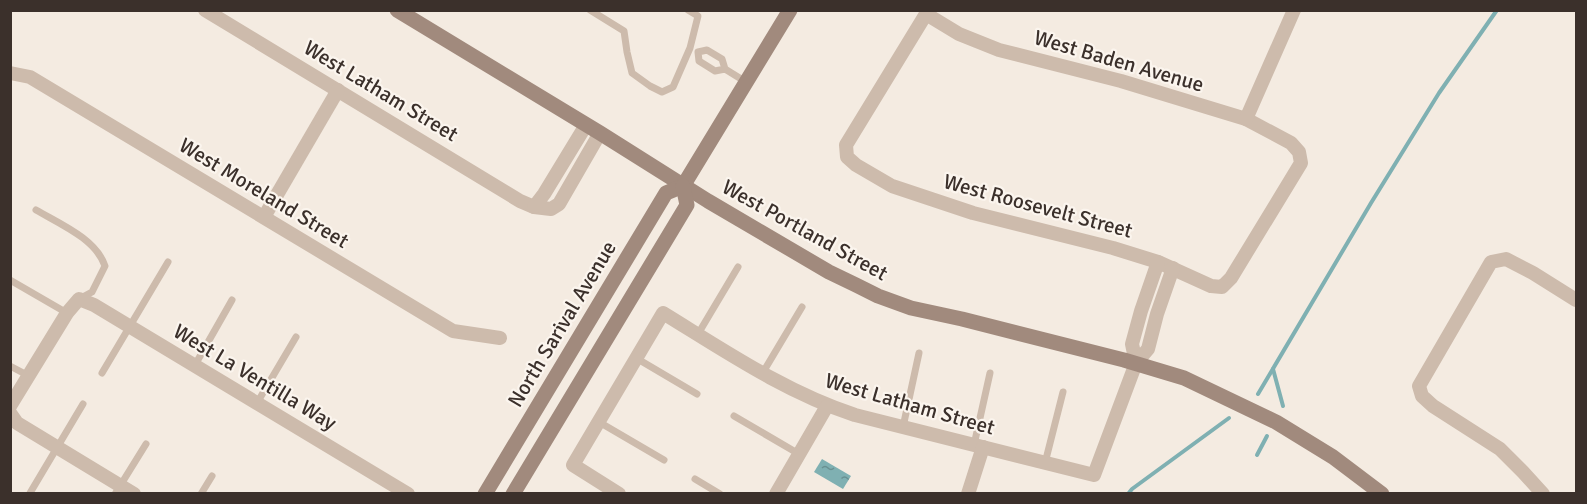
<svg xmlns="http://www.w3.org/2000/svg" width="1587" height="504" viewBox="0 0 1587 504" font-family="Signika,sans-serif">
	<defs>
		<pattern id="water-ripples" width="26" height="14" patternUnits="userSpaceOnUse" patternTransform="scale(1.5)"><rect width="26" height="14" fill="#7fb0b2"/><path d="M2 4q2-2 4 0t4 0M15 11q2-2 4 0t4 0" fill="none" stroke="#699091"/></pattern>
	</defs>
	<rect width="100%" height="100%" fill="#f4ebe1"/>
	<path fill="url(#water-ripples)" d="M822 459 851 476 843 489 814 472Z"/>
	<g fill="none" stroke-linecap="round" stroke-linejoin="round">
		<g stroke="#7fb0b2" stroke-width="4">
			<path d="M1273 369 1283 406"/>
			<path d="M1258 394 1371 203 1439 93 1497 10"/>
			<path d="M1257 455 1267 436"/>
			<path d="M1128 494 1132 489 1229 418"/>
		</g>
		<g stroke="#cdbbac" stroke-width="7">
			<path d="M590 10 624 31 627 52 632 73 650 86 662 92 673 87 690 48 698 16 688 10"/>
			<path d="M725 69 715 71 699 61 698 52 707 50 722 59 725 69 746 82"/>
			<path d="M36 210C60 224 96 239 105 266L92 292 79 299"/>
			<path d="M10 280 67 313"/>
			<path d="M698 334 738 267"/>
			<path d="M636 358 697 394"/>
			<path d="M195 365 232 300"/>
			<path d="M10 366 29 376"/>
			<path d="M102 373 168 262"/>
			<path d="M762 374 802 307"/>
			<path d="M257 403 296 337"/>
			<path d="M734 416 799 454"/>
			<path d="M599 422 664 460"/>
			<path d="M903 427 919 353"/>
			<path d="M974 445 990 373"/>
			<path d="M1045 463 1063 392"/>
			<path d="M695 479 720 494"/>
			<path d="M30 493 83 404"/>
			<path d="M115 494 146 444"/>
			<path d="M201 494 212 476"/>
		</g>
		<g stroke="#cdbbac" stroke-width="14">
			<path d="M205 10 520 201 534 207 551 209 559 204 600 133"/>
			<path d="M926 14 959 34 999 50 1121 81 1246 119 1291 143 1299 152 1301 163 1231 278 1222 287 1211 286 1158 262 1113 248 973 213 892 186 856 165 847 157 846 145 926 14 928 10"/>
			<path d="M10 73 30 77 453 331 500 338"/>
			<path d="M1246 119 1294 10"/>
			<path d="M534 207 544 194 586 125"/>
			<path d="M264 217 338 90"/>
			<path d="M1136 363 1132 344 1141 311 1158 262"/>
			<path d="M10 406 67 313 79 299 94 305 408 494"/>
			<path d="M10 413 17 423 134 494"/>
			<path d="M619 494 573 465 663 313C725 351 785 392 855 415L1094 475 1136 363 1148 349 1157 314 1173 268"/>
			<path d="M776 494 827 406"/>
			<path d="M968 494 983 447"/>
			<path d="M1543 494 1523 472 1500 449 1433 406 1422 396 1419 386 1491 262 1506 259 1533 273 1576 300"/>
		</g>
		<g stroke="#a18a7d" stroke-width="15">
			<path d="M397 10 600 133 708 201 829 272 856 285 878 296 911 308 962 319 1124 360 1184 378 1276 422 1333 457 1382 494"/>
			<path d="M485 494 666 193 683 186 790 10"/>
			<path d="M513 494 687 205 683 186"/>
		</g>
	</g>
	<g text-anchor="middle" stroke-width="4.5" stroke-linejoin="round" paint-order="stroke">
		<g font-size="21" fill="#3b302b" stroke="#fbf5ee">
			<text transform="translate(1119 61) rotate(16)" y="7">West Baden Avenue</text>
			<text transform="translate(381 91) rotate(31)" y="7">West Latham Street</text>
			<text transform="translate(264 193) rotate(31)" y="7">West Moreland Street</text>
			<text transform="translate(1038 206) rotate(15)" y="7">West Roosevelt Street</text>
			<text transform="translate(805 230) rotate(29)" y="7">West Portland Street</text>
			<text transform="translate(562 324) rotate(-59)" y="7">North Sarival Avenue</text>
			<text transform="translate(255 377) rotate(31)" y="7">West La Ventilla Way</text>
			<text transform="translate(910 404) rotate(16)" y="7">West Latham Street</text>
		</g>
	</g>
	<rect width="1587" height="504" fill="none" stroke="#3b302b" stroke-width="24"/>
</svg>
